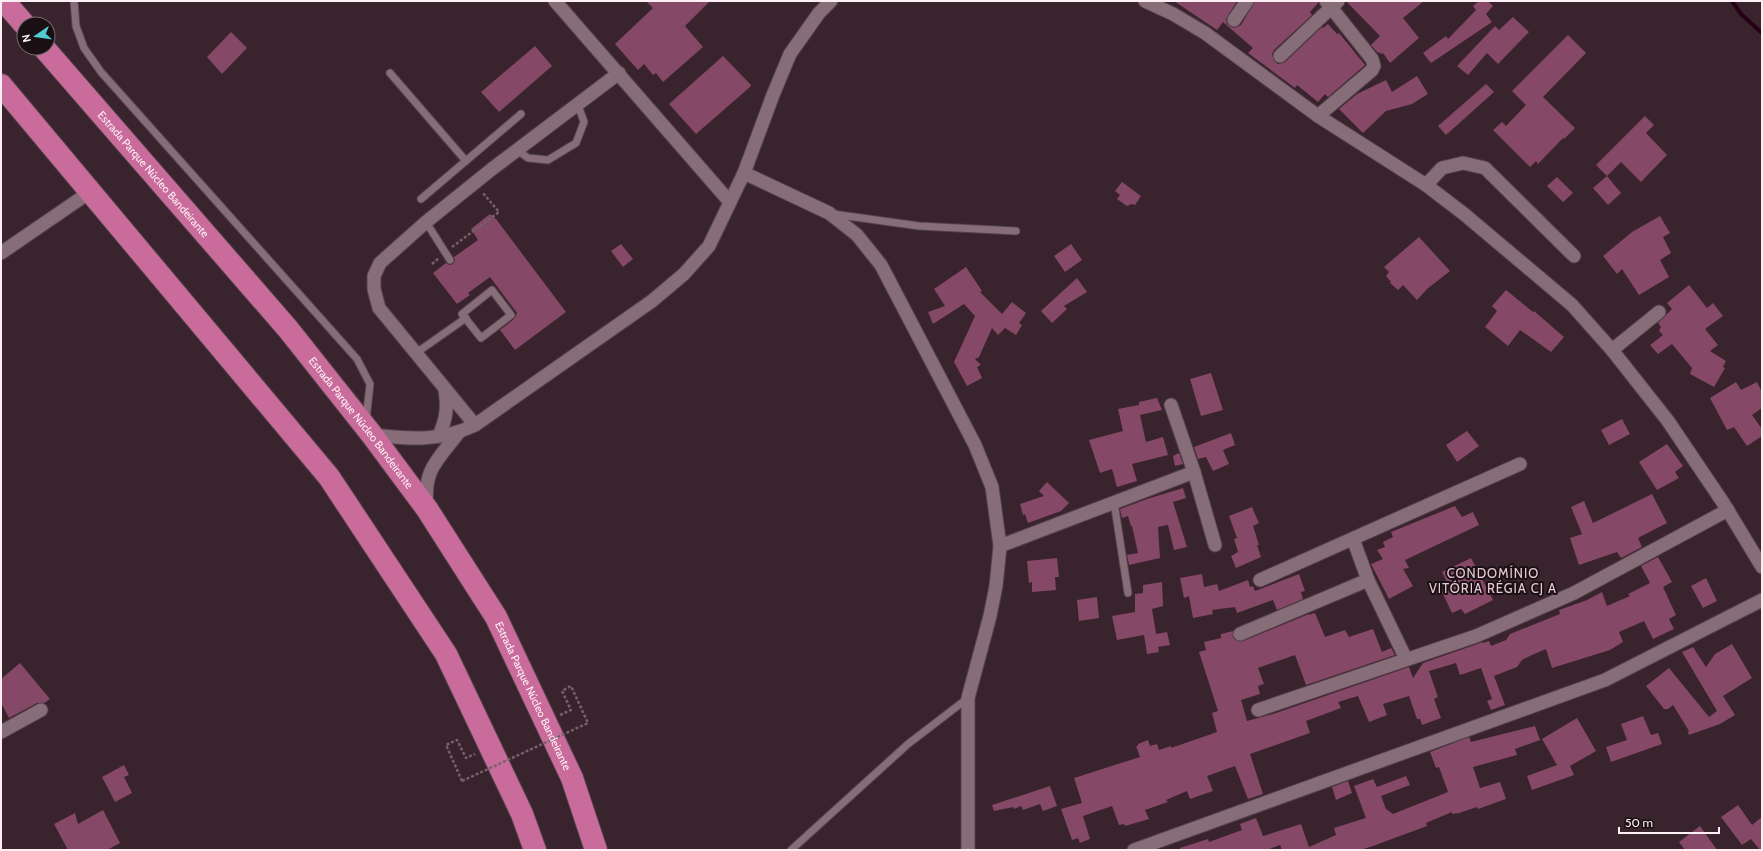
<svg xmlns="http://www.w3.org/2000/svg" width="1763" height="851" viewBox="0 0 1763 851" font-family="Cabin,sans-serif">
	<rect width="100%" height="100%" fill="#39232d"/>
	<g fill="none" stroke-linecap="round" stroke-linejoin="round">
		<path stroke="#260016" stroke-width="4" d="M1732 1 1741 14 1762 33"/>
	</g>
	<g fill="#854866">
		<path d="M646 1H710L685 26 703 47 663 82 656 73 653 75 644 64 638 70 615 44 653 8Z"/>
		<path d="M1174 1H1237L1226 19 1227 24 1234 28 1241 25 1255 1H1318V3L1310 12 1312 15 1274 50 1272 54 1274 61 1278 64 1285 62 1322 27 1323 28 1328 24 1337 34 1339 33 1365 65 1328 97 1325 94 1318 102 1297 85 1295 88 1248 53 1253 48 1223 22 1217 30Z"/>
		<path d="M1346 1H1424L1403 18 1419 38 1390 63 1383 53 1381 54 1379 52 1378 53 1371 45 1380 36Z"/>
		<path d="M1479 1H1488L1493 6 1486 14 1492 22 1431 63 1423 53 1446 36 1448 39 1476 10 1473 6Z"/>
		<path d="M1513 17 1529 32 1498 64 1487 53 1468 75 1457 66 1495 26 1499 30Z"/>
		<path d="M231 32 247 48 222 74 207 57Z"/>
		<path d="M1568 35 1586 53 1543 97 1575 128 1564 139 1563 138 1538 164 1536 161 1530 167 1493 130 1502 122 1506 126 1526 105 1512 91Z"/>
		<path d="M535 46 552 66 499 112 481 92Z"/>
		<path d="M723 56 751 85 750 87 696 134 669 104Z"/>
		<path d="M1417 76 1428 94 1412 104 1386 111 1363 133 1339 109 1357 94 1386 80 1392 92Z"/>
		<path d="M1486 84 1494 92 1446 135 1438 126Z"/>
		<path d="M1645 116 1654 125 1646 133 1667 155 1641 182 1621 162 1607 176 1596 165Z"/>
		<path d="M1607 176 1621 193 1608 205 1593 188Z"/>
		<path d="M1557 177 1573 193 1563 202 1547 186Z"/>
		<path d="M1122 182 1141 196 1135 205 1132 204 1127 206 1117 199 1120 195 1115 191Z"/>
		<path d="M490 214 496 219 566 312 515 350 500 330 514 319 517 313 490 277 468 293 470 295 457 304 433 273 446 263 450 265 453 264 455 260 454 257 478 240 471 229Z"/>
		<path d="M1660 216 1670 233 1663 237 1671 253 1660 260 1669 277 1639 295 1622 269 1617 274 1603 256 1632 232Z"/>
		<path d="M1419 237 1450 271 1427 289 1417 300 1403 285 1398 290 1390 283 1391 282 1386 276 1389 272 1384 267Z"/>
		<path d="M621 244 633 259 623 267 611 251Z"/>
		<path d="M1071 244 1082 260 1065 272 1054 256Z"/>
		<path d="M966 267 982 291 980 292 1002 314 1012 302 1026 313 1019 323 1022 325 1016 335 1005 328 998 335 992 328 979 357 975 359 981 365 977 367 982 378 967 386 954 362 975 316 964 304 933 324 928 312 945 306 934 289Z"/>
		<path d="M1077 278 1087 292 1064 306 1067 309 1052 323 1041 311Z"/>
		<path d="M1689 285 1707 308 1713 303 1723 316 1705 329 1718 345 1710 351 1726 361 1723 367 1725 368 1714 387 1690 374 1692 368 1672 344 1658 354 1650 345 1663 335 1659 331 1661 327 1658 323 1672 309 1667 303Z"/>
		<path d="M1506 290 1533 312 1534 311 1564 337 1551 352 1520 330 1508 346 1485 327 1497 311 1492 306Z"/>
		<path d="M1211 373 1223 410 1201 416 1190 379Z"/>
		<path d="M1736 382 1741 390 1757 382 1762 392V408L1752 415 1762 429V436L1747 446 1734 427 1727 430 1710 398Z"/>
		<path d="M1157 398 1162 410 1140 415 1146 442 1163 437 1168 455 1132 464 1137 481 1117 487 1112 469 1100 473 1089 440 1123 431 1118 409 1139 405V402Z"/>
		<path d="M1622 419 1630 434 1609 445 1601 430Z"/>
		<path d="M1467 431 1479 446 1457 462 1446 445Z"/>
		<path d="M1231 433 1235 445 1223 450 1229 464 1213 471 1206 457 1198 459 1194 447Z"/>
		<path d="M1667 444 1683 466 1675 472 1679 478 1657 490 1639 462Z"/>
		<path d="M1179 453 1183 464 1175 466 1173 456Z"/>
		<path d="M1047 482 1069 503 1061 511 1028 523 1025 514 1023 515 1020 504 1044 496 1039 491Z"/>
		<path d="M1183 488 1186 498 1173 502 1187 547 1174 550 1168 525 1158 527 1160 558 1129 565 1127 555 1138 553 1132 526H1131L1128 516 1122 518 1120 509 1147 499Z"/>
		<path d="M1652 494 1667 523 1638 538 1642 547 1621 558 1617 552 1579 565 1570 538 1582 534 1571 507 1584 501 1593 523Z"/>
		<path d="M1455 506 1462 517 1473 512 1479 525 1405 560 1409 568 1403 569 1413 586 1389 599 1371 564 1383 559 1377 550 1385 547 1383 542 1393 537 1391 532Z"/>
		<path d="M1252 507 1259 523 1253 526 1259 545H1257L1261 557 1236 568 1231 556 1238 552 1234 539 1237 538 1229 516Z"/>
		<path d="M1658 557 1672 582 1663 587 1676 615 1669 619 1674 629 1653 639 1644 621 1619 632 1623 642 1610 650 1552 668 1546 649 1532 655 1522 660 1517 667 1494 676 1505 705 1491 710 1487 701 1492 699 1481 668 1460 675 1456 663 1429 671 1438 697 1434 699 1441 718 1422 725 1420 719H1417L1409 696 1383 704 1387 715 1369 722 1358 696 1338 702 1341 708 1306 721 1310 733 1250 754 1263 794 1248 799 1235 766 1207 776 1213 791 1190 799 1187 791 1166 800 1168 802 1145 810 1149 819 1125 826 1124 824 1119 825 1112 806 1083 816 1090 839 1080 843 1078 838 1072 840 1061 809 1082 803 1074 778 1140 757 1136 746H1138V744L1148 740 1150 746 1157 744 1159 750 1171 746V748L1217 732 1212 713 1218 711 1199 652 1206 650 1204 642 1221 638V634L1233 631V637L1235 640 1243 641 1309 614V615L1315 613 1325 637 1345 630 1349 637 1373 629 1382 652 1391 648 1395 655 1306 685 1295 655 1258 668 1264 684 1258 686 1260 694 1241 700 1247 721 1273 714 1409 667 1413 678 1423 663 1483 642V643L1489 641 1491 646 1506 640 1510 634 1560 614 1559 610 1587 600 1602 592 1607 606 1630 596 1628 594 1650 583 1641 566Z"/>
		<path d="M1057 558 1059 577H1055L1056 590 1032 592V582L1029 583 1027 561Z"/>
		<path d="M1471 558 1493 600 1465 614 1461 609 1452 613 1442 592 1450 588 1442 572Z"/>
		<path d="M1202 574 1204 587 1217 584 1219 591 1248 580 1250 587 1253 586 1255 591 1299 574 1305 591 1301 592 1303 599 1277 610 1273 600 1237 613 1235 607 1212 610 1213 614 1193 618 1189 596 1184 598 1180 578Z"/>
		<path d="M1706 578 1717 601 1703 608 1691 586Z"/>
		<path d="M1162 582 1163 606 1152 609 1156 634 1167 632 1170 645 1158 647 1159 652 1147 654 1144 635 1117 640 1112 616 1135 612V594L1143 593V585Z"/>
		<path d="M1097 597 1099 618 1079 621 1077 600Z"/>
		<path d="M1732 644 1752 678 1723 696 1735 715 1720 724 1689 735 1688 732 1689 731 1673 705 1668 709H1664L1646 686 1669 668 1709 717 1717 711 1682 652 1693 647 1706 667 1715 654Z"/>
		<path d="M20 663 50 699 44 703H37L9 718 1 703V679Z"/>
		<path d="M1643 716 1651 735 1658 733 1662 744 1611 762 1606 747 1627 740 1621 724Z"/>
		<path d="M1577 718 1596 751 1570 766 1574 775 1532 790 1527 776 1557 765 1542 739Z"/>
		<path d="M1535 726 1540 740 1515 749 1517 755 1473 767 1480 788 1500 782 1506 799 1478 809 1477 807 1459 813 1452 814V812L1426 823 1427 826 1373 846 1360 850H1282L1280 845 1267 850H1180V848L1208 839 1209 842 1242 830 1240 824 1256 818 1263 836 1301 824 1309 847 1336 835 1334 828 1366 818 1354 786 1373 779 1377 787 1406 776 1410 785 1381 796 1386 809 1393 814 1448 792 1439 767 1436 768 1430 752 1469 737 1471 742Z"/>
		<path d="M124 765 129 775 124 777 132 793 115 802 102 777Z"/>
		<path d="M1348 781 1352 793 1336 800 1332 787Z"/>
		<path d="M1050 786 1057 806 1043 811 1040 804 1023 810 1021 806 1014 809 1013 807 994 811 992 805Z"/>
		<path d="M1738 805 1752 825 1762 817V850H1760L1751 839 1742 845 1721 817Z"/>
		<path d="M103 810 120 843 107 850H68L54 824 75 813 78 824Z"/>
		<path d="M1700 826 1717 850H1685L1679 842Z"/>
	</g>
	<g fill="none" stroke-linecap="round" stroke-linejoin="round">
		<defs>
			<g id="service">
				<path d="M74 1 76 26 84 48 101 72 357 359 370 384 366 420"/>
				<path d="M390 73 466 161"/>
				<path d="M517 150 528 158 548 160 576 143 584 122 578 105"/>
				<path d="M421 199 521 114"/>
				<path d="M833 214 919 226 1016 231"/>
				<path d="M426 222 450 260"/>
				<path d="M492 290 511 315 481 338 462 314Z"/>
				<path d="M416 353 466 318"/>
				<path d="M1114 502 1128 593"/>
				<path d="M791 850 908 744 968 698"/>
			</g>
			<g id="minor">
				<path d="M555 1 729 201"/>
				<path d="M1145 1 1173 14 1205 33 1318 116 1426 185 1464 214 1572 305 1612 350 1668 421 1724 504 1762 567"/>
				<path d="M1234 20 1247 1"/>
				<path d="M1280 56 1338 1"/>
				<path d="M1318 116 1372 70 1374 66 1372 59 1326 1"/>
				<path d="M744 173 829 213 857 235 881 265 975 445 992 487 1000 546 996 586 990 616 968 698V850"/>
				<path d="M1426 185 1442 168 1463 163 1485 168 1574 256"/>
				<path d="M1 253 90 192"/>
				<path d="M1612 350 1659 312"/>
				<path d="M1171 405 1194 472 1215 545"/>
				<path d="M475 425 379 308 374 289V276L380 263 426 222 492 169 619 73"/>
				<path d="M372 435C409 439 440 442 475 425L652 301 684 274 709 246 744 173 773 95 790 54 819 13 831 1"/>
				<path d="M439 436C446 419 448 409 445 390"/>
				<path d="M427 506C423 469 438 460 459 432"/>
				<path d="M1353 539 1368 580 1406 659"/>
				<path d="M1000 546 1194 472"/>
				<path d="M1260 580 1520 464"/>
				<path d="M1240 634 1368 580"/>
				<path d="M1258 710 1476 636 1574 593 1728 510"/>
				<path d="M1 732 41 710"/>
				<path d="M1134 850 1605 680 1762 600"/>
			</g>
			<g id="trunk">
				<path d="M4 1 24 24"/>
				<path id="s1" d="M44 48 288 329 372 435 427 509 496 617 572 778 596 850"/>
				<path d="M1 85 329 477 446 654 522 814 535 850"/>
			</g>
		</defs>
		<use href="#service" stroke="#55424c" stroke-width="9"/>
		<use href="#minor" stroke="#55424c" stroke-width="15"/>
		<use href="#trunk" stroke="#55424c" stroke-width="24"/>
		<g stroke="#75616a" stroke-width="2.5" stroke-dasharray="3 2" stroke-linecap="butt">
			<path d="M452 247 499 212 483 193"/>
			<path d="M432 264 439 258"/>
			<path d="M560 715 571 710 562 691 571 686 588 723"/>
			<path d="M462 781 446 745 457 740 466 758 475 754"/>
		</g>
		<use href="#service" stroke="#866d78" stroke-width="7"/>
		<use href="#minor" stroke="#866d78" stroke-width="13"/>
		<use href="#trunk" stroke="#c96c9b" stroke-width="22"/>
		<path stroke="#75616a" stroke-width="2.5" stroke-dasharray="3 2" stroke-linecap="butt" d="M462 781 588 723"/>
	</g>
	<g text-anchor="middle" stroke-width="4" stroke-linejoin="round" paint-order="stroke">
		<g font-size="11" fill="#feeff5" stroke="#1a1014">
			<text dy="4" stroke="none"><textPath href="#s1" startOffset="167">Estrada Parque Núcleo Bandeirante</textPath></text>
			<text dy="4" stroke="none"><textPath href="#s1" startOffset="491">Estrada Parque Núcleo Bandeirante</textPath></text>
			<text dy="4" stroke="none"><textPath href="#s1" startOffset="815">Estrada Parque Núcleo Bandeirante</textPath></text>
		</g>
		<g font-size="13" letter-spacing="1" fill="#e6c9d5" stroke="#1a1014">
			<text x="1493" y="578">CONDOMÍNIO<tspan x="1493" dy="15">VITÓRIA RÉGIA CJ A</tspan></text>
		</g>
	</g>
	<rect width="1763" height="851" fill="none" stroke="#feeff5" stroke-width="4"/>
	<g transform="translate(36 36) rotate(257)"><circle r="19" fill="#1a1014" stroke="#75696e"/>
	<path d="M0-3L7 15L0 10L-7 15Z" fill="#51ccd3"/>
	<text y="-6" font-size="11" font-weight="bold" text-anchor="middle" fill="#feeff5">N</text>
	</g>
	<path d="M1619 827v6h100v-6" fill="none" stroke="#feeff5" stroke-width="2"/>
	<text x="1625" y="827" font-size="12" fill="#feeff5" stroke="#1a1014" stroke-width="3" paint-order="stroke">50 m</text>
</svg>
